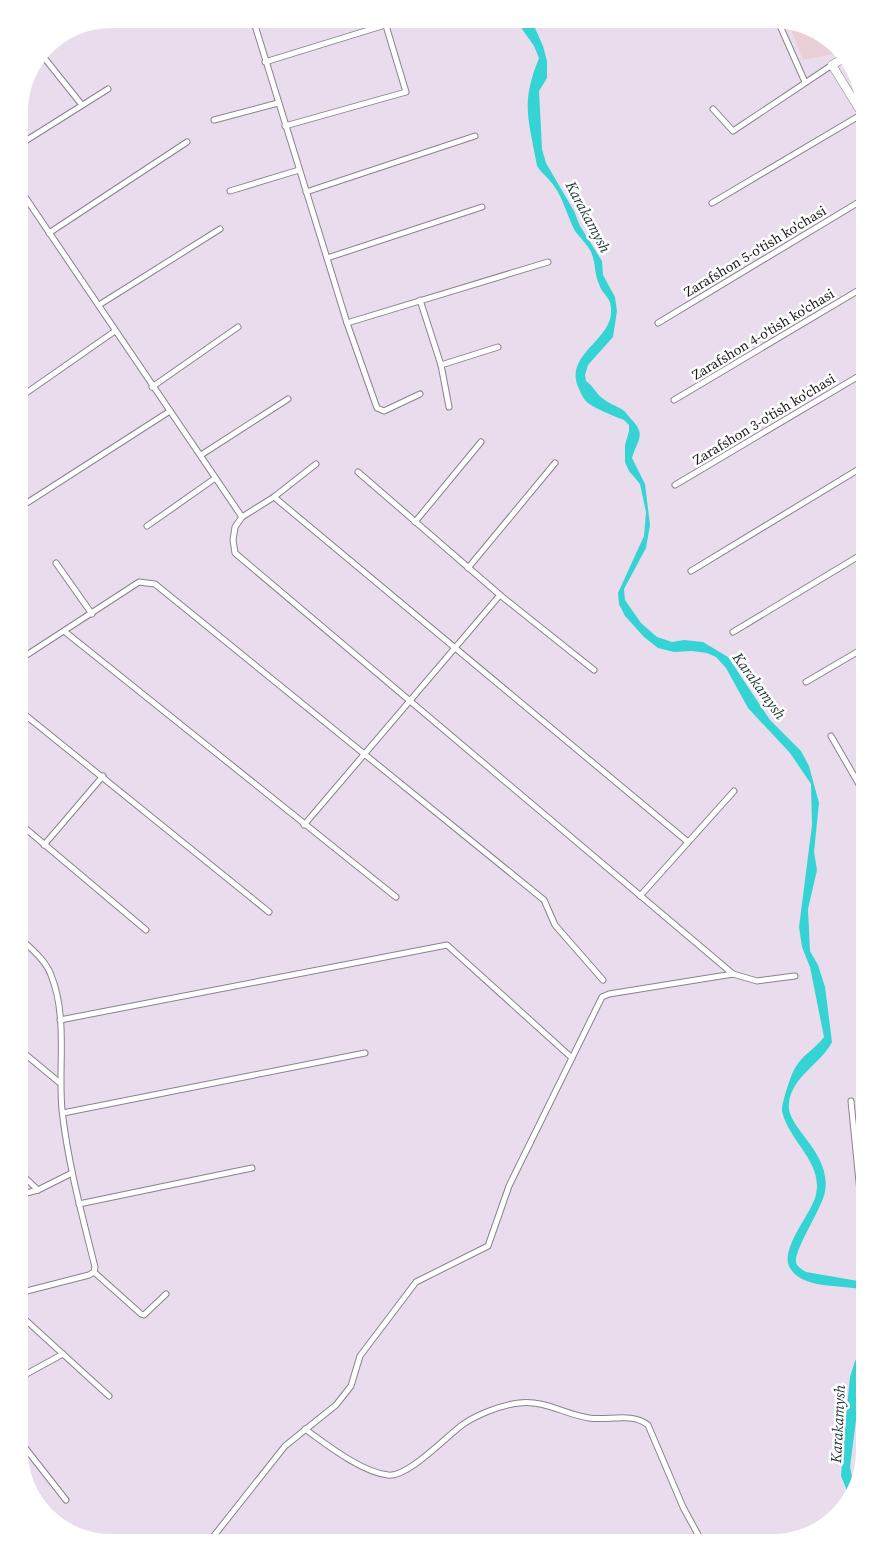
<svg xmlns="http://www.w3.org/2000/svg" width="883" height="1561" viewBox="0 0 883 1561" font-family="'Source Serif 4',serif">
	<rect width="100%" height="100%" fill="#e9dded"/>
	<path fill="#ead0d6" d="M788 22 824 34 840 53 803 60Z"/>
	<g fill="#35d3d3">
		<path d="M515 19H526L535 28 543 46 547 61V78L539 91 542 149 546 163 574 211 580 226 602 261 603 275 615 297 617 311 613 337 588 365 585 375 586 381C593 386 596 393 602 398 608 403 617 406 623 410 627 413 628 416 631 419 647 435 637 440 632 458L645 484 650 525 646 548 624 589 625 600 641 623 657 637 672 642 684 640 703 642 728 657 770 720 801 751 809 766 819 803 814 852 817 870 808 909 810 951 818 965 825 987 832 1042C821 1064 792 1076 789 1103 785 1128 832 1151 825 1192 822 1208 794 1250 796 1262 797 1267 802 1269 806 1272L864 1282V1290C842 1284 803 1290 790 1268 779 1251 809 1216 815 1198 826 1164 788 1141 782 1111 781 1105 791 1074 795 1068 801 1056 816 1048 824 1037L810 967 802 947 799 927 812 825 811 784 790 753 748 708 726 668 716 657 707 653 692 651 674 652 658 648 644 637 625 616 619 604 618 593 644 536 646 512 640 484 629 471 625 462V445L629 431V425L624 420C616 417 593 408 587 402 583 399 581 393 579 389 561 352 620 339 610 303 609 297 601 292 599 284 594 273 596 263 591 252 587 244 580 238 575 231 567 216 564 200 554 186 549 178 542 174 537 166 529 119 520 105 539 58L534 46Z"/>
		<path d="M864 1351V1364L857 1375 856 1420 850 1467 854 1486 850 1498 841 1476 846 1417 850 1377 855 1361Z"/>
	</g>
	<g fill="none" stroke-linecap="round" stroke-linejoin="round">
		<defs>
			<g id="street">
				<path d="M253 19 347 323 377 408 384 411 420 394"/>
				<path d="M777 19 805 82"/>
				<path d="M42 55 82 105"/>
				<path d="M265 62 385 25"/>
				<path d="M713 109 733 131 832 65"/>
				<path d="M214 120 278 103"/>
				<path d="M285 126 406 92 384 19"/>
				<path d="M19 145 108 89"/>
				<path d="M19 188 242 517"/>
				<path d="M230 191 299 170"/>
				<path d="M306 192 475 136"/>
				<path d="M712 203 864 113"/>
				<path d="M49 233 187 142"/>
				<path d="M327 258 482 207"/>
				<path d="M420 300 441 365 498 347"/>
				<path d="M99 305 220 229"/>
				<path d="M347 323 548 262"/>
				<path d="M658 323 864 199"/>
				<path d="M441 365 449 407"/>
				<path d="M152 387 238 327"/>
				<path d="M19 398 115 331"/>
				<path d="M674 400 864 287"/>
				<path d="M201 455 288 399"/>
				<path d="M316 464 274 497 242 517 235 527 233 540 235 553 733 974"/>
				<path d="M358 472 500 595 594 670"/>
				<path d="M675 485 864 373"/>
				<path d="M274 497 688 842"/>
				<path d="M19 508 170 411"/>
				<path d="M415 522 481 442"/>
				<path d="M147 526 214 479"/>
				<path d="M56 563 92 614"/>
				<path d="M468 568 555 463"/>
				<path d="M691 571 864 466"/>
				<path d="M64 631 396 897"/>
				<path d="M733 632 864 553"/>
				<path d="M19 660 139 582 155 584 544 900 555 925 603 980"/>
				<path d="M806 682 864 648"/>
				<path d="M19 710 269 912"/>
				<path d="M831 736 864 793"/>
				<path d="M19 823 146 930"/>
				<path d="M304 825 500 595"/>
				<path d="M44 845 103 776"/>
				<path d="M863 857 864 855"/>
				<path d="M640 896 734 791"/>
				<path d="M60 1020 447 945 572 1058"/>
				<path d="M19 1049 60 1083"/>
				<path d="M851 1101 861 1202H864"/>
				<path d="M63 1113 365 1053"/>
				<path d="M19 1172 38 1190"/>
				<path d="M19 1195 38 1190 72 1173"/>
				<path d="M79 1204 252 1168"/>
				<path d="M94 1272 141 1314 144 1315 166 1294"/>
				<path d="M19 1293 89 1275 94 1272 95 1267C82 1215 68 1164 62 1110 58 1066 68 1017 51 975 45 959 30 948 19 937"/>
				<path d="M19 1314 109 1396"/>
				<path d="M19 1378 63 1354"/>
				<path d="M305 1429C326 1444 361 1472 388 1475 407 1478 446 1437 462 1425 476 1415 501 1405 519 1403 545 1400 564 1414 589 1418 608 1421 632 1412 648 1425L683 1507 702 1542"/>
				<path d="M19 1440 66 1500"/>
				<path d="M209 1542 285 1446 336 1405 351 1386 360 1356 416 1282 488 1246 509 1186 602 997 609 994 733 974 757 981 795 976"/>
			</g>
			<path id="secondary" d="M844 58 832 65 864 117"/>
		</defs>
		<use href="#street" stroke="#8c818f" stroke-width="7"/>
		<use href="#secondary" stroke="#8c818f" stroke-width="9"/>
		<use href="#street" stroke="#fff" stroke-width="5"/>
		<use href="#secondary" stroke="#fff" stroke-width="8"/>
	</g>
	<g text-anchor="middle" stroke-width="5" stroke-linejoin="round" paint-order="stroke">
		<g font-size="14" fill="#1b161c" stroke="#fff">
			<text transform="translate(755 251) rotate(-31)" y="5">Zarafshon 5-o'tish ko'chasi</text>
			<text transform="translate(763 334) rotate(-31)" y="5">Zarafshon 4-o'tish ko'chasi</text>
			<text transform="translate(764 419) rotate(-31)" y="5">Zarafshon 3-o'tish ko'chasi</text>
		</g>
		<g font-size="15" font-style="italic" fill="#1e3636" stroke="#fff">
			<text transform="translate(588 217) rotate(62)" y="5">Karakamysh</text>
			<text transform="translate(759 686) rotate(54)" y="5">Karakamysh</text>
			<text transform="translate(838 1424) rotate(-87)" y="5">Karakamysh</text>
		</g>
	</g>
	<path d="M0 0H883V1561H0ZM111 28H773A83 83 0 0 1 856 111V1451A83 83 0 0 1 773 1534H111A83 83 0 0 1 28 1451V111A83 83 0 0 1 111 28Z" fill="#fff" fill-rule="evenodd"/>
</svg>
